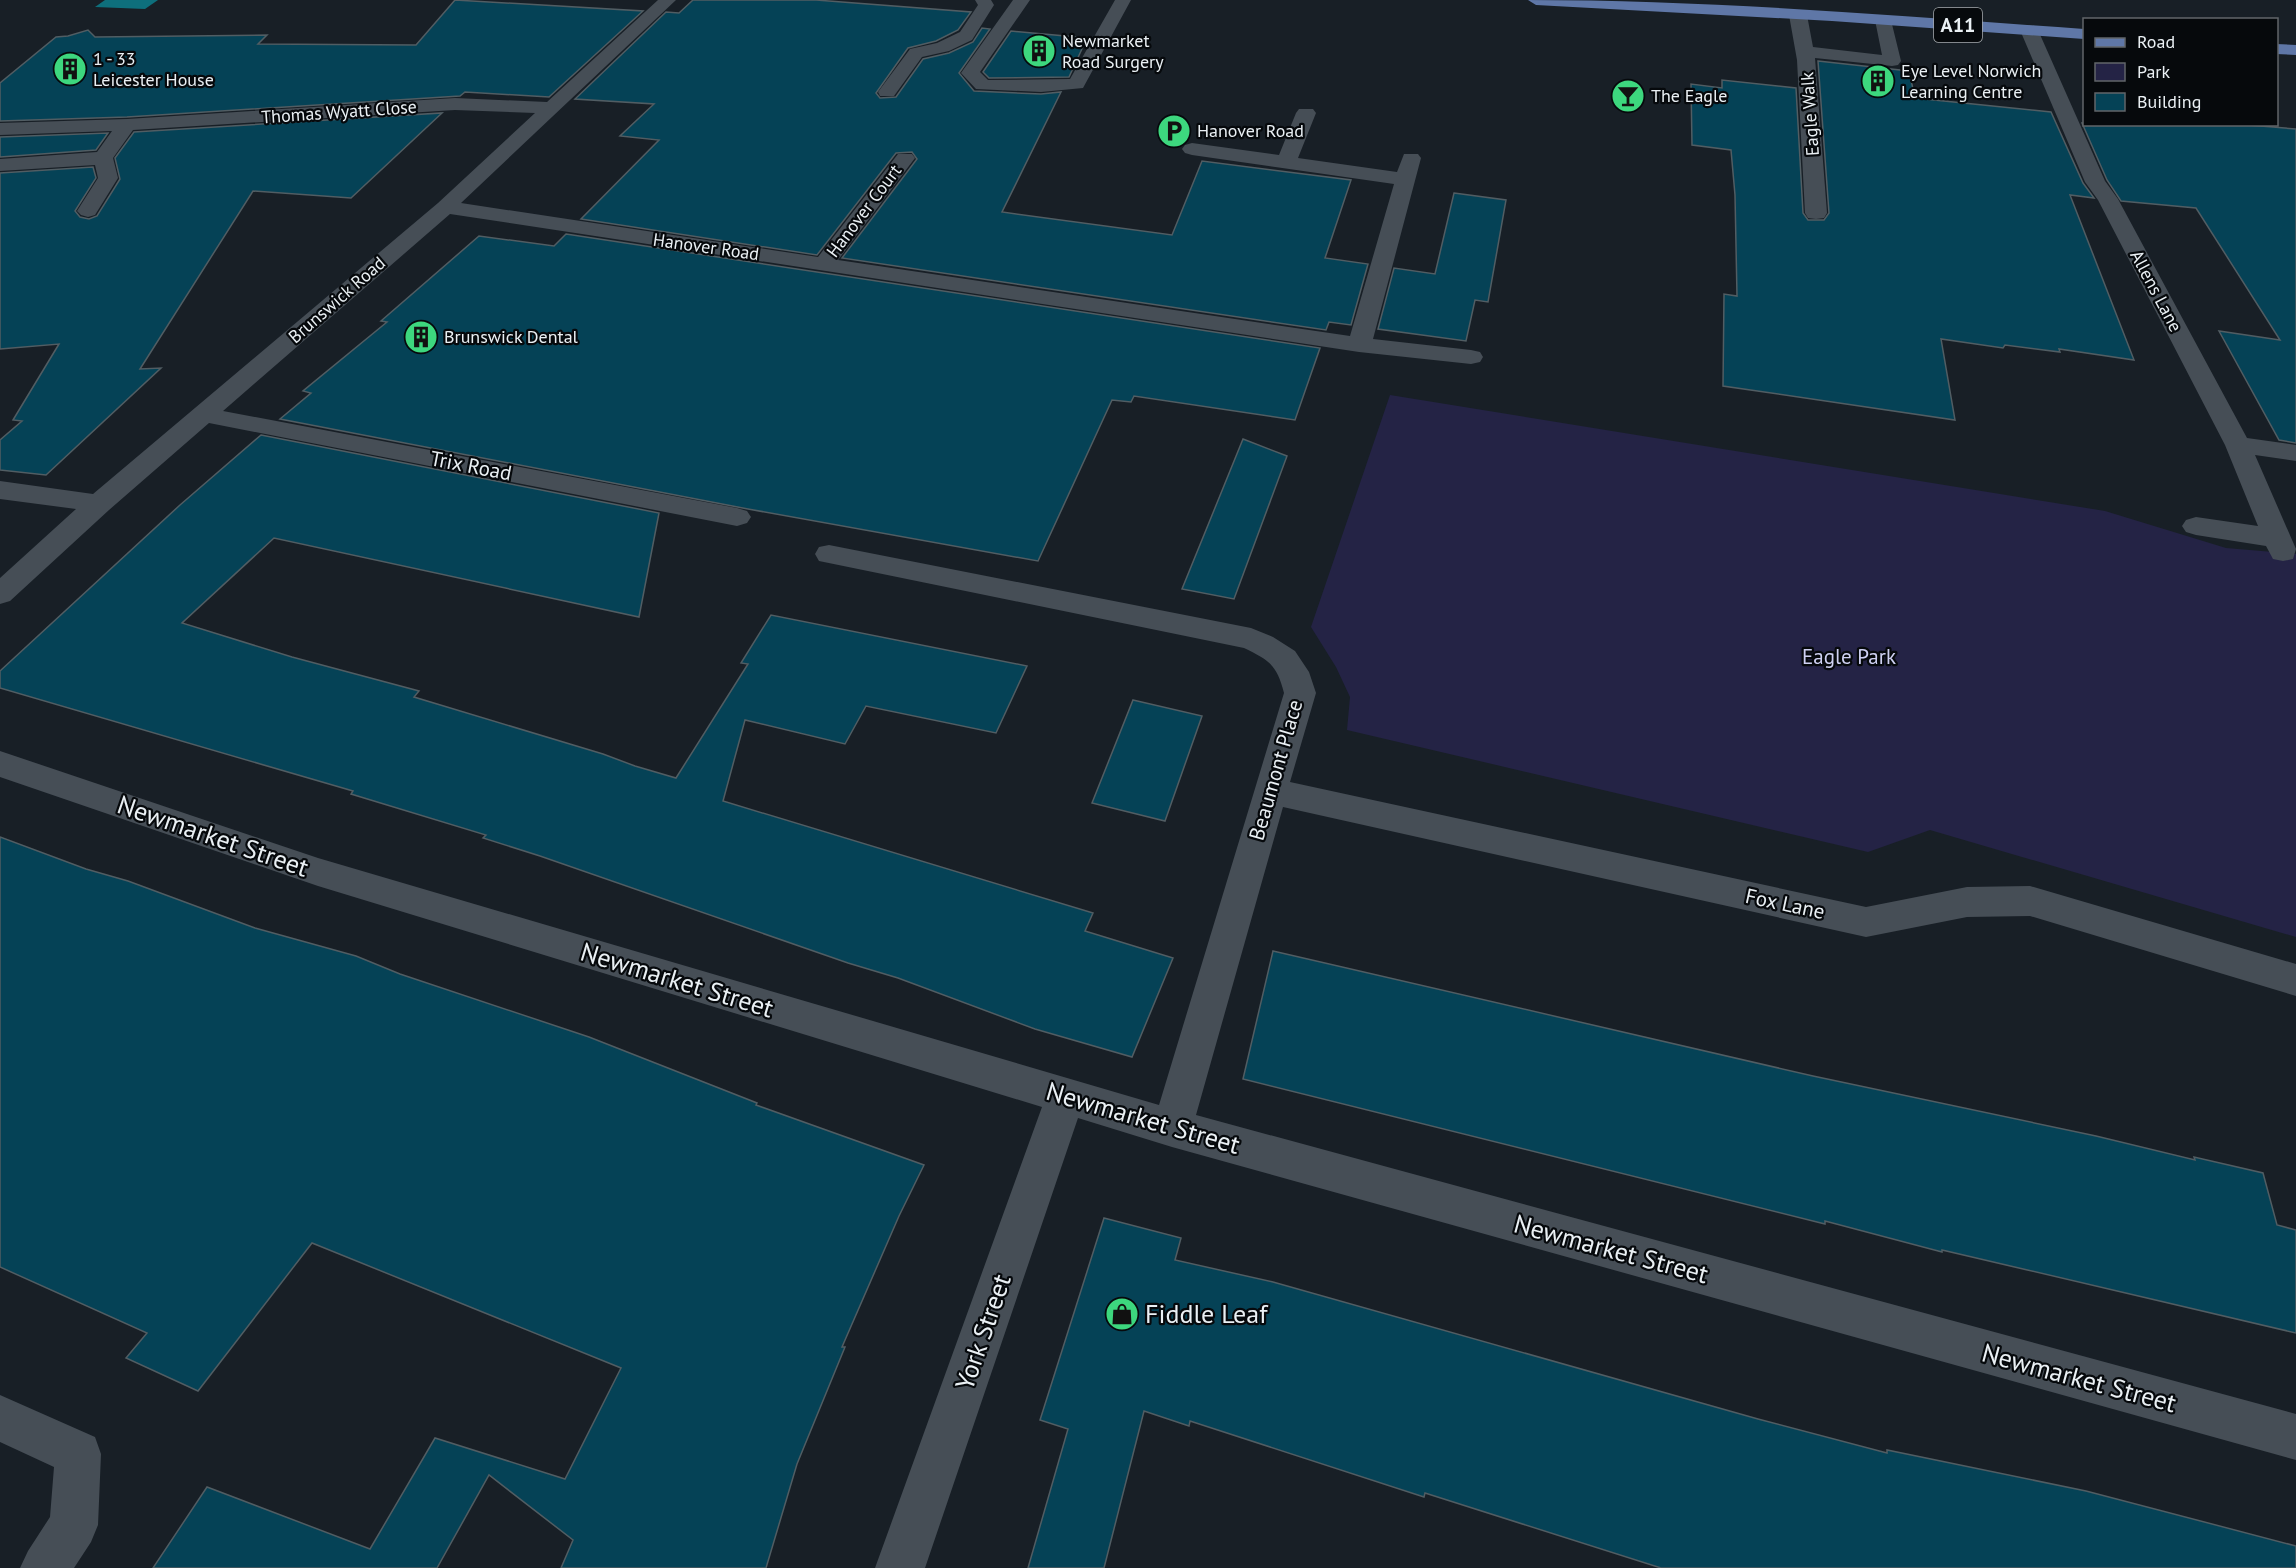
<svg xmlns="http://www.w3.org/2000/svg" width="2296" height="1568" viewBox="0 0 2296 1568" font-family="'PT Sans',sans-serif">
	<rect width="100%" height="100%" fill="#181f26"/>
	<path fill="#242345" d="M1390 395 2105 511 2226 548 2296 554V937L1930 830 1868 852 1347 730 1350 697 1336 667 1311 627Z"/>
	<path fill="#0e6f7c" d="M105 0H158L145 9 95 7Z"/>
	<g fill="#054256" stroke="#515d63" stroke-width="1.5">
		<path d="M455 0 643 11 549 97 465 92 460 96 127 117 0 121V83L56 37 68 36 88 30 95 37 267 35 258 44 416 45Z"/>
		<path d="M693 0H816L971 12 958 30 936 41 908 48 876 93 880 98 896 97 923 59 949 53 973 42 982 28 990 29 959 73 974 91 1041 94 1061 92 1002 212 1172 235 1202 161 1351 180 1325 258 1368 264 1351 325 1329 322 1326 330 842 258 917 159 912 152 896 153 817 255 581 219 659 140 620 136 654 104 575 99 666 12 679 13Z"/>
		<path d="M1011 31 1087 38 1069 77 989 78 983 72Z"/>
		<path d="M1818 61 1909 71 1915 98 2051 112 2083 183 2094 198 2070 195 2134 360 2059 349 2060 352 2005 345 2003 348 1941 339 1955 420 1723 386 1724 294 1737 296 1735 195 1731 150 1692 145 1691 84 1722 88V80L1796 88 1803 213 1808 220H1824L1829 213Z"/>
		<path d="M442 113 351 198 253 191 140 369 161 368 46 475 0 470V440L22 421 13 420 59 344 0 349V173L93 167 96 178 75 211 80 217 89 219 97 216 120 179 115 158 134 132Z"/>
		<path d="M2082 123 2236 124 2296 129V443L2279 440 2219 331 2280 340 2196 208 2121 201 2107 180Z"/>
		<path d="M108 133 96 150 0 157V137Z"/>
		<path d="M1454 193 1506 200 1488 302 1475 300 1466 341 1378 329 1394 268 1435 274Z"/>
		<path d="M566 234 1320 348 1295 420 1134 396 1131 402 1112 400 1038 561 748 509 280 419 311 393 303 391 387 322 381 321 479 236 554 246Z"/>
		<path d="M261 435 659 513 639 617 274 538 182 623 292 657 419 691 414 697 603 754 635 766 676 778 748 664 741 663 771 615 1027 666 996 733 866 706 845 744 745 720 723 801 1093 913 1085 931 1173 958 1132 1057 1035 1029 898 978 848 963 540 856 483 838 486 835 351 794 353 791 0 688V671L180 505Z"/>
		<path d="M1243 439 1287 456 1234 599 1182 589Z"/>
		<path d="M1133 700 1202 716 1165 821 1092 803Z"/>
		<path d="M0 837 86 869 128 881 255 928 356 956 400 974 589 1037 757 1103 756 1105 924 1165 899 1216 842 1347H845L797 1464 766 1568H561L573 1540 489 1475 437 1568H153L207 1487 370 1549 435 1438 565 1479 621 1368 312 1243 198 1391 126 1358 147 1333 0 1267Z"/>
		<path d="M1273 951 1813 1076 2096 1136 2195 1160 2194 1157 2263 1173 2277 1225 2296 1230V1333L1942 1250V1252L1825 1221V1224L1243 1079Z"/>
		<path d="M1104 1218 1181 1238 1175 1260 1273 1282 1758 1419 1887 1453V1450L2086 1491 2296 1546V1568H1661L1425 1493 1424 1497 1190 1421 1189 1426 1144 1411 1104 1568H1028L1068 1429 1040 1420Z"/>
	</g>
	<g fill="none" stroke-linecap="round" stroke-linejoin="round">
		<g fill="#464e56" fill-rule="evenodd">
			<path d="M658 0H676L461 203 818 257 898 154H912L915 158 838 260 1350 336 1394 184 1192 155 1185 153 1182 149 1185 145 1192 143 1279 155 1296 113 1299 109H1313L1316 113 1298 158 1397 172 1404 154H1418L1421 158 1373 339 1471 350 1480 352 1483 357 1480 362 1471 364 1359 352 450 214 223 411 737 508 747 511 751 517 747 523 737 526 209 423 109 510 10 601 0 604V578L76 509 0 499V481L93 494 438 203 535 113 455 110 133 130 113 158 118 178 95 215 88 217 81 215 77 211 98 178 95 165 0 171V159L97 152 112 131 0 135V123L127 119 455 98 547 102Z"/>
			<path d="M975 0H991L994 5 972 40 949 51 922 57 894 96H880L878 92 910 49 937 43 960 32 978 5Z"/>
			<path d="M1013 0H1030L980 72 988 80 1070 79 1115 0H1131L1083 88 1041 92 976 89 961 73Z"/>
			<path d="M1798 10 1804 11 1807 15 1813 47 1882 55 1875 20 1878 16H1890L1901 61 1898 65 1892 66 1815 58 1827 213 1824 218 1816 219 1808 218 1805 213 1797 60 1789 15 1792 11Z"/>
			<path d="M2029 25 2035 26 2038 30 2105 181 2118 199 2247 438 2296 445V461L2255 455 2296 549 2293 559 2283 561 2273 559 2266 546 2196 535 2186 532 2182 526 2186 520 2196 517 2258 526 2225 445 2098 200 2085 182 2020 30 2023 26Z"/>
			<path d="M829 545 1251 628 1273 637 1295 651 1309 672 1316 693 1290 782 1866 907 1967 887 2030 886 2296 964V996L2030 916 1967 917 1866 937 1283 807 1196 1115 2296 1414V1460L1172 1147 1078 1118 925 1568H875L1042 1107 318 886 0 777V751L318 858 1159 1105 1284 693C1277 665 1269 660 1244 648L819 561 815 554 819 547Z"/>
			<path d="M0 1395 95 1437 101 1454 98 1525 91 1542 74 1568H20L28 1551 50 1517 54 1467 0 1442Z"/>
		</g>
		<g fill="#5f77a7" fill-rule="evenodd">
			<path d="M1528 0C1713 0 1899 16 2084 29V39L1832 21 1536 5Z"/>
			<path d="M2276 44 2296 45V55L2276 54Z"/>
		</g>
	</g>
	<defs>
		<symbol id="building-disc" viewBox="-11 -11 22 22"><circle r="9.5" fill="#3dd77e" stroke="#06090c"/><path d="M-4-6H4V6H1V3H-1V6H-4ZM-2.5-4.3h1.7v1.8h-1.7ZM.8-4.3h1.7v1.8H.8ZM-2.5-1h1.7V.8h-1.7ZM.8-1h1.7V.8H.8Z" fill="#111"/></symbol>
		<symbol id="bar-disc" viewBox="-11 -11 22 22"><circle r="9.5" fill="#3dd77e" stroke="#06090c"/><path d="M-6-5H6L.8 .8V4.5H3.5V6h-7V4.5H-.8V.8Z" fill="#111"/></symbol>
		<symbol id="parking-disc" viewBox="-11 -11 22 22"><circle r="9.5" fill="#3dd77e" stroke="#06090c"/><path d="M-3.5-5.5H1a3.5 3.5 0 0 1 0 7H-1V5.5H-3.5ZM-1-3.4V-.6H.8a1.4 1.4 0 0 0 0-2.8Z" fill="#111"/></symbol>
		<symbol id="shop-disc" viewBox="-11 -11 22 22"><circle r="9.5" fill="#3dd77e" stroke="#06090c"/><path d="M-5-2.5h2.3a2.7 3.5 0 0 1 5.4 0H5L5.5 6h-11ZM-1.5-2.5h3a1.5 2.3 0 0 0-3 0Z" fill="#111"/></symbol>
	</defs>
	<g fill-rule="evenodd">
		<use href="#building-disc" x="1020" y="32" width="38" height="38"/>
		<use href="#building-disc" x="51" y="50" width="38" height="38"/>
		<use href="#building-disc" x="1859" y="62" width="38" height="38"/>
		<use href="#bar-disc" x="1609" y="77" width="38" height="38"/>
		<use href="#parking-disc" x="1155" y="112" width="38" height="38"/>
		<use href="#building-disc" x="402" y="318" width="38" height="38"/>
		<use href="#shop-disc" x="1103" y="1295" width="38" height="38"/>
	</g>
	<g text-anchor="middle" stroke-width="4.5" stroke-linejoin="round" paint-order="stroke">
		<g font-size="18" fill="#eaf0f4" stroke="#06090c" text-anchor="start">
			<text x="1062" y="47">Newmarket<tspan x="1062" dy="21">Road Surgery</tspan></text>
			<text x="93" y="65">1 - 33<tspan x="93" dy="21">Leicester House</tspan></text>
			<text x="1901" y="77">Eye Level Norwich<tspan x="1901" dy="21">Learning Centre</tspan></text>
			<text x="1651" y="102">The Eagle</text>
			<text x="1197" y="137">Hanover Road</text>
			<text x="444" y="343">Brunswick Dental</text>
		</g>
		<g font-size="18" fill="#eaf0f4" stroke="#06090c">
			<text transform="translate(339 112) rotate(-4)" y="6">Thomas Wyatt Close</text>
			<text transform="translate(1810 114) rotate(-94)" y="6">Eagle Walk</text>
			<text transform="translate(864 211) rotate(-53)" y="6">Hanover Court</text>
			<text transform="translate(706 247) rotate(8)" y="6">Hanover Road</text>
			<text transform="translate(2156 291) rotate(62)" y="6">Allens Lane</text>
			<text transform="translate(337 300) rotate(-41)" y="6">Brunswick Road</text>
		</g>
		<rect fill="#06090c" stroke="#a6abae" stroke-width="1.5" x="1934" y="8" width="48" height="34" rx="4.5"/>
		<g font-size="20" font-weight="bold" fill="#eaf0f4">
			<text x="1958" y="32">A11</text>
		</g>
		<g font-size="21" fill="#eaf0f4" stroke="#06090c">
			<text transform="translate(471 466) rotate(11)" y="7">Trix Road</text>
			<text transform="translate(1276 770) rotate(-74)" y="7">Beaumont Place</text>
			<text transform="translate(1785 904) rotate(12)" y="7">Fox Lane</text>
		</g>
		<g font-size="21" fill="#ced0f1" stroke="#06090c">
			<text x="1849" y="664">Eagle Park</text>
		</g>
		<g font-size="26" fill="#eaf0f4" stroke="#06090c">
			<text transform="translate(213 836) rotate(19)" y="9">Newmarket Street</text>
			<text transform="translate(677 980) rotate(17)" y="9">Newmarket Street</text>
			<text transform="translate(1143 1118) rotate(16)" y="9">Newmarket Street</text>
			<text transform="translate(1611 1249) rotate(15)" y="9">Newmarket Street</text>
			<text transform="translate(983 1332) rotate(-71)" y="9">York Street</text>
			<text transform="translate(2079 1378) rotate(15)" y="9">Newmarket Street</text>
		</g>
		<g font-size="26" fill="#eaf0f4" stroke="#06090c" text-anchor="start">
			<text x="1145" y="1323">Fiddle Leaf</text>
		</g>
	</g>
	<rect x="2083" y="18" width="195" height="108" fill="#06090c" stroke="#616569" stroke-width="1.5"/>
	<rect x="2095" y="38" width="30" height="9" fill="#5f77a7" stroke="#616569" stroke-width="1.5"/>
	<text x="2137" y="48" font-size="18" fill="#eaf0f4">Road</text>
	<rect x="2095" y="63" width="30" height="18" fill="#242345" stroke="#616569" stroke-width="1.5"/>
	<text x="2137" y="78" font-size="18" fill="#eaf0f4">Park</text>
	<rect x="2095" y="93" width="30" height="18" fill="#054256" stroke="#616569" stroke-width="1.5"/>
	<text x="2137" y="108" font-size="18" fill="#eaf0f4">Building</text>
</svg>
